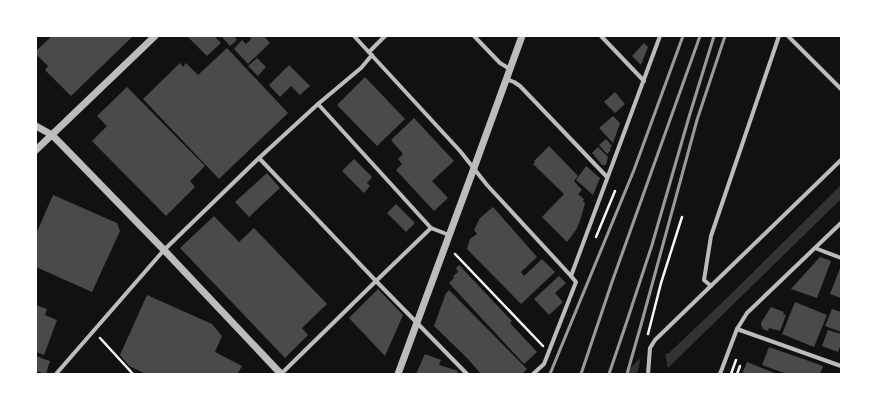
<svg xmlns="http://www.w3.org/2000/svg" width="877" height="410" viewBox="0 0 877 410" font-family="'Work Sans',sans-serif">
	<rect width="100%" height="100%" fill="#111"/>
	<path fill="#333" d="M841 185V199L669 367 646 374H625L639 359 669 353 731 294Z"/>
	<path fill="#111" d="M665 352 668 370 653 374H637L641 357Z"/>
	<g fill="#4a4a4a">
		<path d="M52 36H133L71 96 45 70 48 66 36 54V51Z"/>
		<path d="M187 36H214L221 43 207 56Z"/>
		<path d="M221 36H234L237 40 230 46Z"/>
		<path d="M249 36H264L270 43 248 64 234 49 242 40 246 44 251 39Z"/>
		<path d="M644 43 648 47 641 65 632 56Z"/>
		<path d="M227 48 288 113 219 179 143 99 180 63 183 67 186 63 198 75Z"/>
		<path d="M257 58 266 67 258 76 248 66Z"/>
		<path d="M289 65 310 86 300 95 291 86 280 97 269 85Z"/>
		<path d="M365 77 405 119 377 146 337 105Z"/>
		<path d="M127 87 205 166 190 181 195 187 166 216 92 141 107 126 97 116Z"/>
		<path d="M615 92 625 104 615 113 604 102Z"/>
		<path d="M613 116 620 123 613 143 599 128Z"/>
		<path d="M414 118 454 161 432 181 448 198 434 211 396 170 402 164 398 159 403 154 391 140Z"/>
		<path d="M606 139 612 146 610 148 611 150 607 154 599 145Z"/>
		<path d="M549 146 578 176 574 181 582 190 578 194 584 199 583 201 585 203 580 221 576 230 567 242 542 217 564 194 533 164 535 162 534 161Z"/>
		<path d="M598 147 608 157 606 165H602L592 153Z"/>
		<path d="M354 159 372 177 367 183 370 186 364 193 342 171Z"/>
		<path d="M586 166 600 178 593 195 576 180Z"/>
		<path d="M267 173 280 188 249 217 235 202Z"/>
		<path d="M53 195 117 223 120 231 92 292 36 267V234Z"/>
		<path d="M396 204 415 223 406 232 387 213Z"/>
		<path d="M493 207 537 257 521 272 524 276 542 259 555 272 521 304 467 249 470 239 477 234 474 230 480 218Z"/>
		<path d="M214 216 239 242 254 228 327 304 302 328 308 335 285 358 180 248Z"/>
		<path d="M820 257 831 261 817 298 791 289Z"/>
		<path d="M459 265 512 321 510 323 537 352 524 364 449 283 454 278 453 276 458 272 456 268Z"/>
		<path d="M841 266V298L830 294Z"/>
		<path d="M559 276 566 283 555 293 563 302 549 315 534 299Z"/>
		<path d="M378 289 403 315 385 356 349 318Z"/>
		<path d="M449 290 527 369 522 374H481L467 358 434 326 446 293Z"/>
		<path d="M147 295 212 324 222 336 215 352 242 366 238 373 239 374H146L129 366 120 355Z"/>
		<path d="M795 302 827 315 814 347 782 334Z"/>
		<path d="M36 305 47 309 45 315 57 320 44 355 36 352Z"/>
		<path d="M771 307 784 312 783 314 786 315 780 331 769 328 768 331 763 329 761 325V323Z"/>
		<path d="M832 309 841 312V332L825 326Z"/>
		<path d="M828 330 841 334V344L838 352 822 346Z"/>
		<path d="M769 347 823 366 820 374H787L762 365Z"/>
		<path d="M425 354 441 360 439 365 458 371 457 374H416Z"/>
		<path d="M36 356 50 361 46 374 36 371Z"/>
		<path d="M747 362 777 374H742Z"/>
	</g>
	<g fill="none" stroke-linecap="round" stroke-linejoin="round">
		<g stroke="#f5f5f5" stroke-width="2.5">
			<path d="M596 237 615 191"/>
			<path d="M455 254 543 346"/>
			<path d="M648 334 661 283 682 217"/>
			<path d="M100 338 133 374"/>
			<path d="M731 374 736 360"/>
			<path d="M737 374 740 366"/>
		</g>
		<g stroke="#bcbcbc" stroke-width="4">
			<path d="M354 36 460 151 487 185 571 276"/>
			<path d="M474 36 500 63 510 69"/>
			<path d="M601 36 644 81"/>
			<path d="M788 36 841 89"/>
			<path d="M369 52 385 36"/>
			<path d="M506 79 514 82 520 86 607 177"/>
			<path d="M318 104 431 228 449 235"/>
			<path d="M259 158 376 281 467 374"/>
			<path d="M815 248 841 258"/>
			<path d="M711 286 704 280 711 236 779 36"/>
			<path d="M737 329 841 366"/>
			<path d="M56 374 164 250 259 158 318 104 361 68 372 55"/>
			<path d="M281 374 376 281 431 228"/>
			<path d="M533 374 544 364 576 282 571 276 660 36"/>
			<path d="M648 374 650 348 655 340 841 160"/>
			<path d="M720 374 737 329 747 313 841 223"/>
		</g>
		<g stroke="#bcbcbc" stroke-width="7">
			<path d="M36 126 52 135 62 145 164 250 281 374"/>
			<path d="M36 150 155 36"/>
			<path d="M398 374 474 168 522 36"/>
		</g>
		<g stroke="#9a9a9a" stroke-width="3">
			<path d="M550 374 634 170 683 36"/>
			<path d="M581 374 612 282 700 36"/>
			<path d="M609 374 627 321 652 245 689 117 714 36"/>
			<path d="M627 374 641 325 697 120 725 36"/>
		</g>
	</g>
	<rect width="877" height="410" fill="none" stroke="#ffffff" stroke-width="74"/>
</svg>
